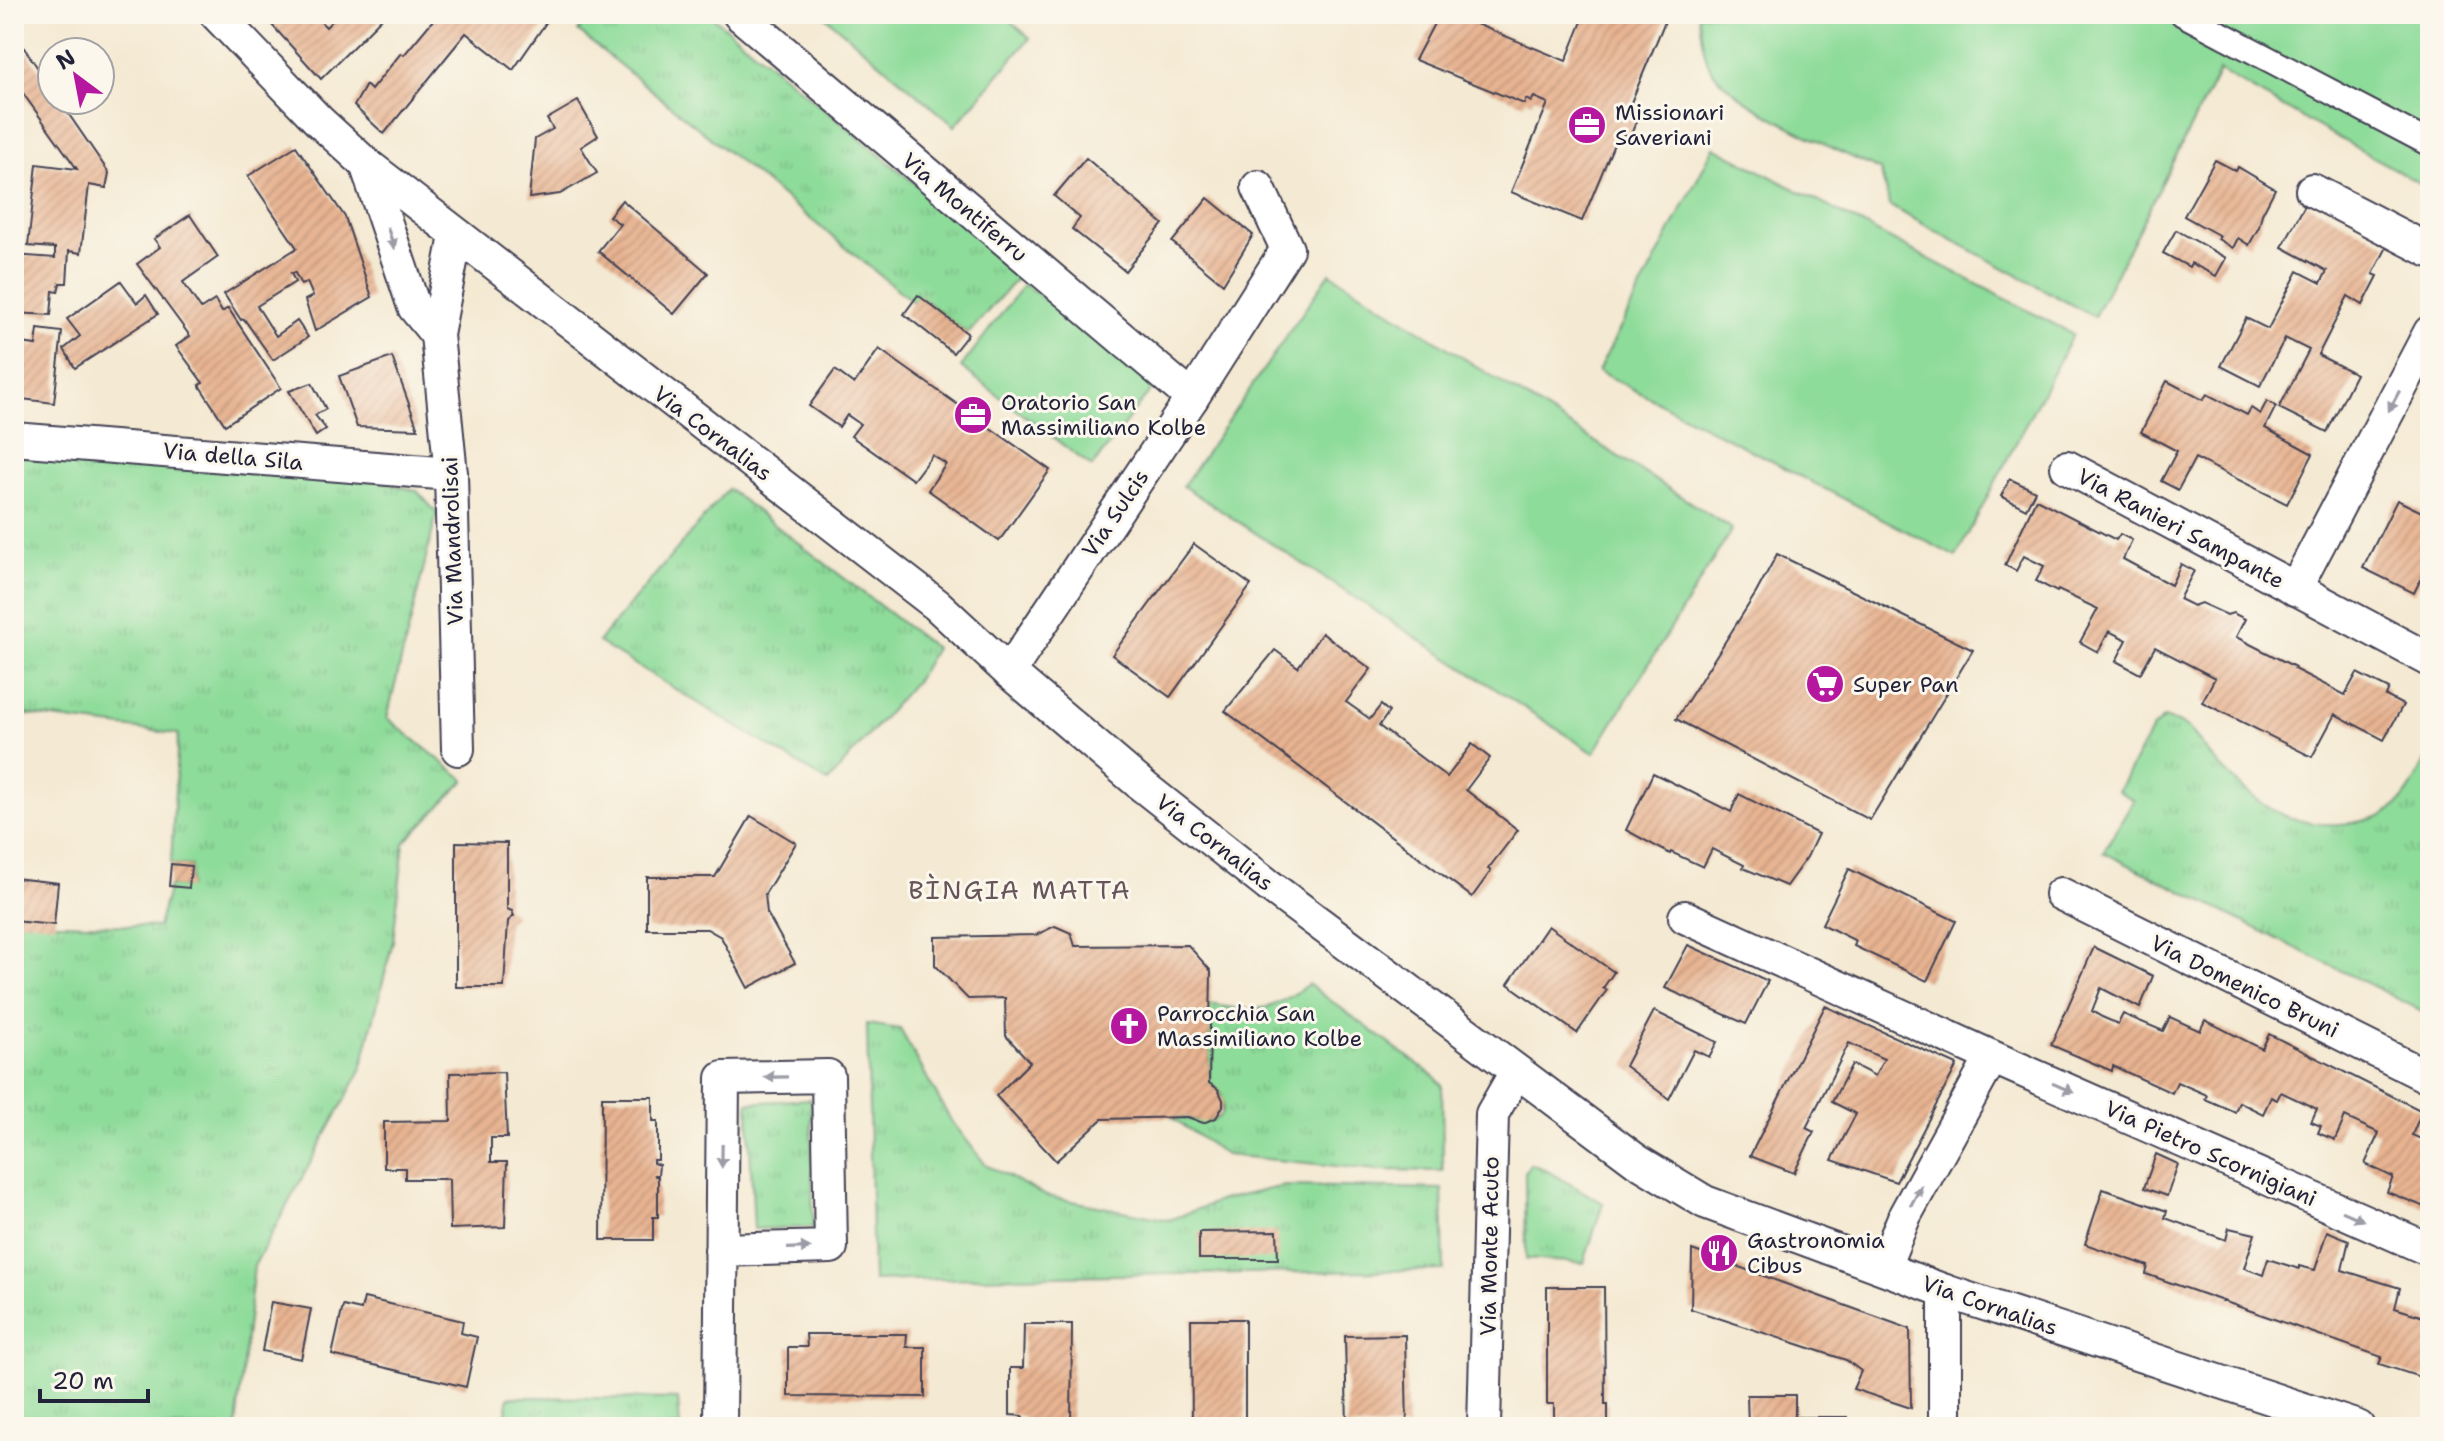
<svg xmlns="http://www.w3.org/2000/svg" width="2444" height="1441" viewBox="0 0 2444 1441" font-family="'Shantell Sans',sans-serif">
	<defs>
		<pattern id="grass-tufts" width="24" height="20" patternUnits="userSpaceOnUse" patternTransform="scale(2)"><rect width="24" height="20" fill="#8edc9a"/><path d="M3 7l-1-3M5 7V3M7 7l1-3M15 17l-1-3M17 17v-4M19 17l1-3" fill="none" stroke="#7abc86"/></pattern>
		<pattern id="building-hatch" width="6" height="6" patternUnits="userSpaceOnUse" patternTransform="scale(2)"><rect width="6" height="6" fill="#e7b391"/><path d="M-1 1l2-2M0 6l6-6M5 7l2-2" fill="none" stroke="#c69a7e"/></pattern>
	</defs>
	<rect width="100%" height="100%" fill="#fbf7ec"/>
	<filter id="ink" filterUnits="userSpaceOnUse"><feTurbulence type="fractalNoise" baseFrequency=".0125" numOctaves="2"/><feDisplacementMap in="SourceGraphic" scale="16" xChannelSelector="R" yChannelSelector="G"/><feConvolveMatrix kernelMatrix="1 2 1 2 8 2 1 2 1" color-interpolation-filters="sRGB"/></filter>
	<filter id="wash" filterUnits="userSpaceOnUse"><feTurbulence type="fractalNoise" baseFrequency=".006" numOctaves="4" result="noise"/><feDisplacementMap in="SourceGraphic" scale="32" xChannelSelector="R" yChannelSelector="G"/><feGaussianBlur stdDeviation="1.8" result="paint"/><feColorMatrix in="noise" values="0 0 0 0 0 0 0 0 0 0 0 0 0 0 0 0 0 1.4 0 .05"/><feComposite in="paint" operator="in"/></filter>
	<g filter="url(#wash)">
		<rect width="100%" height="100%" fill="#f4e9d2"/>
		<g fill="url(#grass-tufts)" stroke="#587f6a" stroke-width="2">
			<path d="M591 14H709L1022 272 968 334 919 296 913 302 578 31Z"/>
			<path d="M14 456 376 480 417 491 437 513 387 718 465 780 404 843 393 941 361 1070 254 1266 236 1427H14V921L158 927 169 886 189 887 191 866 171 864 178 734 14 713Z"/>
			<path d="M728 489 935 648 918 678 828 782 598 642Z"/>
			<path d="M2164 718C2197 729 2189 730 2210 755 2247 797 2283 828 2341 824 2400 819 2404 801 2430 752V1015L2103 852 2134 800 2118 791 2153 728Z"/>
			<path d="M1308 984 1434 1076 1442 1085 1443 1171 1378 1170 1226 1155 1171 1117C1190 1117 1233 1135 1221 1093L1209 1083 1210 1004C1255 1013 1271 1013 1308 984Z"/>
			<path d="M867 1024 900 1029 950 1119 986 1165 1046 1196 1169 1220 1222 1200 1284 1186 1442 1189 1444 1270 1052 1276 873 1281Z"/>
			<path d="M811 1099 813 1227 754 1229 748 1103Z"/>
			<path d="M1530 1164 1542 1168 1603 1203 1584 1263 1526 1259 1525 1172Z"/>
			<path d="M509 1397 678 1399 680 1427H503Z"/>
		</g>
		<g fill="#8edc9a" stroke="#587f6a" stroke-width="2">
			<path d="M822 14H1002L1030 38 955 126Z"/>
			<path d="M1698 14H2430V189L2219 71 2094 317 1890 206 1880 170C1841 152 1724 102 1708 63 1702 49 1701 29 1698 14Z"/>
			<path d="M1714 147 2073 334 1956 557 1598 371Z"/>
			<path d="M1330 273 1732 529 1594 753 1183 486Z"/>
			<path d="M1024 284 1156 383 1092 467 961 367Z"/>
		</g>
		<g id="blocks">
			<g fill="url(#building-hatch)">
				<path d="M262 14H313L326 27 339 14H386L321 79Z"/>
				<path d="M438 14H552L513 70 466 33 384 134 354 106 366 85 371 90 401 53 404 55Z"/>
				<path d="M1439 14H1452L1566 61 1585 14H1668L1627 112 1638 117 1630 137 1619 132 1582 221 1511 192 1548 103 1534 97 1531 102 1526 99 1524 104 1415 60Z"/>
				<path d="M14 33 52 89V100H59L109 173 106 188 89 185 81 253 69 251 67 283H60L58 292 53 291 51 315 14 313V255L55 258V248L28 246 37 164 77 169 22 92 14 96Z"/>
				<path d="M578 101 598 136 581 147 597 173 560 194 529 198 535 139 553 129 547 119Z"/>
				<path d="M296 146 345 217 372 297 315 331 305 300 313 296 307 282 301 285 295 273H291L295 282 257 306 276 336 297 321 308 337 273 360 244 319 241 320 224 294 297 248 248 176Z"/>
				<path d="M1086 158 1163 224 1125 271 1072 229 1080 218 1054 196Z"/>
				<path d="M2215 160 2236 171 2238 167 2275 189 2262 214 2259 227 2249 245 2238 238 2233 248 2218 239 2220 236 2184 216Z"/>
				<path d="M1208 198 1253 235 1223 284 1172 242Z"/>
				<path d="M622 200 708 273 674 314 598 251 620 224 609 216Z"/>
				<path d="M2306 203 2388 245 2373 274 2378 276 2363 305 2348 296 2318 355 2356 374 2327 432 2279 408 2309 350 2285 338 2260 386 2221 366 2246 318 2268 329 2298 271 2321 283 2327 271 2282 247Z"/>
				<path d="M190 215 218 257 183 282 201 309 215 300 222 312 228 308 281 388 225 425 199 385 203 383 176 346 190 336 137 264 160 247 154 239Z"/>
				<path d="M2176 230 2226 258 2216 276 2191 263 2189 267 2163 253Z"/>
				<path d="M121 281 137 303 146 295 158 314 75 368 64 349 80 336 67 319Z"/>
				<path d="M918 295 968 334 953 353 904 314Z"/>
				<path d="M38 329 62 332 54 403 14 398V342L36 345Z"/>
				<path d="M879 349 964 409 959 417 973 427 979 420 1050 470 999 541 928 490 946 464 932 455 913 480 851 436 860 424 847 415 839 427 809 406 835 370 854 384Z"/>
				<path d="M392 357 418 429 357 427 339 376Z"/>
				<path d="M2167 381 2203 400 2207 394 2247 415 2251 408 2260 414 2267 401 2276 406 2265 428 2313 454 2287 504 2195 458 2178 490 2161 481 2177 451 2141 432Z"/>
				<path d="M312 383 326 409 315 415 326 429 316 436 289 391Z"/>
				<path d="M2010 479 2035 491 2026 509 2001 496Z"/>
				<path d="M2036 499 2116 540 2120 534 2132 540 2123 559 2171 585 2181 564 2194 571 2179 599 2193 606 2201 603 2227 615 2233 613 2245 619 2236 637 2295 667 2294 669 2345 695 2357 673 2389 689 2386 696 2403 705 2384 740 2335 714 2312 757 2202 702 2215 678 2155 647 2140 674 2116 661 2127 640 2109 631 2098 652 2080 642 2098 609 2058 590 2057 592 2036 581 2044 566 2024 556 2016 571 2005 565Z"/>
				<path d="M2397 500 2430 516V560L2414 593 2363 568Z"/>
				<path d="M1194 544 1251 585 1170 697 1112 655Z"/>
				<path d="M1777 554 1973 650 1870 820 1676 719 1756 593Z"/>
				<path d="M1322 633 1371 669 1346 702 1370 719 1381 705 1389 712 1379 726 1447 777 1472 744 1490 758 1466 790 1518 830 1488 869 1491 871 1472 897 1225 711 1275 650 1298 667Z"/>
				<path d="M1653 773 1731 812 1739 794 1818 834 1807 857 1786 886 1743 868 1744 865 1712 849 1703 867 1671 852 1670 854 1626 830Z"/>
				<path d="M751 816 796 843 765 894 767 913 795 963 748 988 721 937 707 929H647V877H715Z"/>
				<path d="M456 842 507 843V909L512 911 514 916 508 921 504 987H456Z"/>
				<path d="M171 864 191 866 189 888 169 886Z"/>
				<path d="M1849 869 1956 921 1927 981 1854 946 1856 941 1822 924Z"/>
				<path d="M14 878 58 883 54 925 14 921Z"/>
				<path d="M1055 926 1071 933 1075 946 1188 945 1211 971 1209 1083 1218 1089 1223 1100V1106L1216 1118 1203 1123 1188 1117 1102 1119 1056 1161 996 1096 1030 1062 1006 1036 1005 998 968 999 935 965V937L1036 935Z"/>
				<path d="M1548 926 1614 972 1603 988 1607 990 1577 1033 1508 984Z"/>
				<path d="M1688 945 1768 981 1746 1024 1665 988Z"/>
				<path d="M2094 947 2153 976 2140 1008 2101 988 2092 1011 2102 1017 2118 1024 2123 1014 2163 1031 2170 1017 2200 1031 2205 1020 2262 1049 2269 1034 2422 1111 2412 1135 2430 1143V1209L2387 1192 2393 1177 2365 1164 2379 1133 2345 1117 2335 1140 2318 1133 2321 1126 2311 1122 2317 1109 2281 1092 2277 1100 2271 1097 2263 1114 2239 1102 2235 1112 2205 1099 2207 1095 2177 1082 2172 1093 2113 1066 2112 1071 2051 1045Z"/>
				<path d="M1825 1006 1957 1065 1896 1182 1832 1160 1856 1114 1832 1102 1852 1064 1875 1076 1884 1059 1849 1043 1806 1128 1814 1132 1794 1173 1750 1156Z"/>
				<path d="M1654 1011 1717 1042 1709 1057 1694 1050 1669 1099 1625 1066Z"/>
				<path d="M504 1072 507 1138H491V1162H507L505 1227 450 1229 449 1179H405V1168H384V1122L451 1121 450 1073Z"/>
				<path d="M602 1097H653V1121H658V1160H653V1163L659 1165 658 1175H654L658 1177V1217H653V1240H601Z"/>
				<path d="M2156 1154 2178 1164 2167 1196 2144 1188Z"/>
				<path d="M2103 1189 2167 1211 2165 1218 2226 1240 2229 1228 2255 1234 2244 1268 2263 1275 2268 1259 2299 1269V1266L2315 1270 2327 1231 2349 1240 2342 1270 2400 1288 2395 1308 2430 1319V1374L2423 1378 2379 1364 2382 1357 2146 1274 2148 1266 2085 1244Z"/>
				<path d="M1277 1231 1278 1259H1199V1232Z"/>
				<path d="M1692 1250 1910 1329 1911 1408 1853 1389 1861 1371 1846 1360 1691 1309Z"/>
				<path d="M1547 1287H1604L1605 1404H1608V1427H1554V1404H1547Z"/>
				<path d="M364 1298 463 1321 461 1333 477 1337 466 1387 332 1355 343 1306 361 1310Z"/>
				<path d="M271 1302 311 1309 301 1359 262 1351Z"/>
				<path d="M1191 1319H1245V1427H1192Z"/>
				<path d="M1024 1324H1072L1071 1427H1023V1416L1010 1415V1368H1023Z"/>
				<path d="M806 1334H907L906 1347H925V1397L788 1396V1347H807Z"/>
				<path d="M1405 1335 1407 1427H1347L1345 1336Z"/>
				<path d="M1747 1395H1795V1417H1847V1427H1748Z"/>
			</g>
		</g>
	</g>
	<g filter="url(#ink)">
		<use href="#blocks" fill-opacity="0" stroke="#424052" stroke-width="2"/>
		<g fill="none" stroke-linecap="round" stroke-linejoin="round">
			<defs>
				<path id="pedestrian" d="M2183 14 2430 144"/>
				<g id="minor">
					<path d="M216 14 319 121 366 164 937 605 1009 672 1144 787 1268 885 1637 1161 1705 1202 1945 1291 2358 1427"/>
					<path d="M739 14 1192 398"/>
					<path d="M366 164 414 307 437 335"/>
					<path d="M2312 190 2430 251"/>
					<path d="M456 236 437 335 451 474 458 749"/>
					<path d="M14 439 451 474"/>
					<path d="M2067 467 2430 660"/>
					<path d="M2295 589 2430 332"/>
					<path d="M1009 672 1192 398 1287 249 1258 187"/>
					<path d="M2061 894 2430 1078"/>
					<path d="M1685 917 1992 1057 2430 1250"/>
					<path d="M1884 1267 1905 1215 1992 1057"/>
					<path d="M720 1427 723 1078 828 1076 831 1247 721 1250"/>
					<path d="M1484 1427 1492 1114 1516 1072"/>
					<path d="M1945 1427V1291"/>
				</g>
			</defs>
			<use href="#pedestrian" stroke="#424052" stroke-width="28"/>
			<use href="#minor" stroke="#424052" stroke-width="36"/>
			<use href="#pedestrian" stroke="#fff" stroke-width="24"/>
			<use href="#minor" stroke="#fff" stroke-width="32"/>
		</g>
		<defs><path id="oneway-solid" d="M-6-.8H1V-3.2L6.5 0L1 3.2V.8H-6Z" transform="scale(2)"/></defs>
		<g fill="#9c9ca7">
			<use href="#oneway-solid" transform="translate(391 238) rotate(71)"/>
			<use href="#oneway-solid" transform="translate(2394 401) rotate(118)"/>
			<use href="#oneway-solid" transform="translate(776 1077) rotate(179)"/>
			<use href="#oneway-solid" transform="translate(2063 1088) rotate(24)"/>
			<use href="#oneway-solid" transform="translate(722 1156) rotate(91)"/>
			<use href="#oneway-solid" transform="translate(1916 1196) rotate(-61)"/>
			<use href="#oneway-solid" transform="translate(2353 1216) rotate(24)"/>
			<use href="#oneway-solid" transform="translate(799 1248) rotate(-2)"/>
		</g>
	</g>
	<defs>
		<symbol id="office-disc" viewBox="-11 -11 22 22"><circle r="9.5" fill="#b5179e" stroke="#fbf7ec"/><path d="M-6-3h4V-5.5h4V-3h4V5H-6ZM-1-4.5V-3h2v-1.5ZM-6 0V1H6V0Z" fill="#fff"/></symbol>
		<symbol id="supermarket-disc" viewBox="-11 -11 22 22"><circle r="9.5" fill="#b5179e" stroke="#fbf7ec"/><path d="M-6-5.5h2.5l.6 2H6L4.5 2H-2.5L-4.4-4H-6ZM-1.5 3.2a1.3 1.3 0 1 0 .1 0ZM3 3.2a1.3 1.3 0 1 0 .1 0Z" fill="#fff"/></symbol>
		<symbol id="church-disc" viewBox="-11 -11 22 22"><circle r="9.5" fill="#b5179e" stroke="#fbf7ec"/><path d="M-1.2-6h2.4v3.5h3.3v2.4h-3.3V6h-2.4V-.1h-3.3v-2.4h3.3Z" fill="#fff"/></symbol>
		<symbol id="restaurant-disc" viewBox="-11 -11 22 22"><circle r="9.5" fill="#b5179e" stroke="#fbf7ec"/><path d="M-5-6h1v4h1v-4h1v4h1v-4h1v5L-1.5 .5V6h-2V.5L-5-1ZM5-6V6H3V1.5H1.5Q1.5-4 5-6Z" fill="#fff"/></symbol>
	</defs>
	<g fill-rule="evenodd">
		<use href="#office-disc" x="1565" y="103" width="44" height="44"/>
		<use href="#office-disc" x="951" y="393" width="44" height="44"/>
		<use href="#supermarket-disc" x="1803" y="662" width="44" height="44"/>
		<use href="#church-disc" x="1107" y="1004" width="44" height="44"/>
		<use href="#restaurant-disc" x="1697" y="1231" width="44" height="44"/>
	</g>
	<g text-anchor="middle" stroke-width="6" stroke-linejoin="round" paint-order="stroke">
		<g font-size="22" fill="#22223b" stroke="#fbf7ec" text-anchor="start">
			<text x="1615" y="120">Missionari<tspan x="1615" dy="25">Saveriani</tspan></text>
			<text x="1001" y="410">Oratorio San<tspan x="1001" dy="25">Massimiliano Kolbe</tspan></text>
			<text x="1853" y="692">Super Pan</text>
			<text x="1157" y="1021">Parrocchia San<tspan x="1157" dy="25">Massimiliano Kolbe</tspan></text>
			<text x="1747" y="1248">Gastronomia<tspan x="1747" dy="25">Cibus</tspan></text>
		</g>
		<g font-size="22" fill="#22223b" stroke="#fbf7ec">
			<text transform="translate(965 207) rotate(40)" y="8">Via Montiferru</text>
			<text transform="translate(713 433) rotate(37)" y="8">Via Cornalias</text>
			<text transform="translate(233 456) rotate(5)" y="8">Via della Sila</text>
			<text transform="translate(1115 513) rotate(-56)" y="8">Via Sulcis</text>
			<text transform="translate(2181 528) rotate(28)" y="8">Via Ranieri Sampante</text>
			<text transform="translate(452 541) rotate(-92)" y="8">Via Mandrolisai</text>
			<text transform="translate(1215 842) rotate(38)" y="8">Via Cornalias</text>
			<text transform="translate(2245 986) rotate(26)" y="8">Via Domenico Bruni</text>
			<text transform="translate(2211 1153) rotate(24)" y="8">Via Pietro Scornigiani</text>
			<text transform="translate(1489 1246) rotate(-89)" y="8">Via Monte Acuto</text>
			<text transform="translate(1990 1305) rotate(19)" y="8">Via Cornalias</text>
		</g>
		<g font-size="26" letter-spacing="2" fill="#675559" stroke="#fbf7ec">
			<text x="1020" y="899">BÌNGIA MATTA</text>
		</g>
	</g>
	<rect width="2444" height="1441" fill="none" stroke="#fbf7ec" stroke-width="48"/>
	<g transform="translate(76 76) rotate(328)"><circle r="38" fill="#fbf7ec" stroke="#a4a2a5" stroke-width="2"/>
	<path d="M0-6L14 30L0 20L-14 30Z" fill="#b5179e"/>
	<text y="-12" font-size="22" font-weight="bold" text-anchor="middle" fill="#22223b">N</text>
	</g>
	<path d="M40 1389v12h108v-12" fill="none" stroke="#22223b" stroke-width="4"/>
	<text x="52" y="1389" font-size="24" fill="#22223b" stroke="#fbf7ec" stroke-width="6" paint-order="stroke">20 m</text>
</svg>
